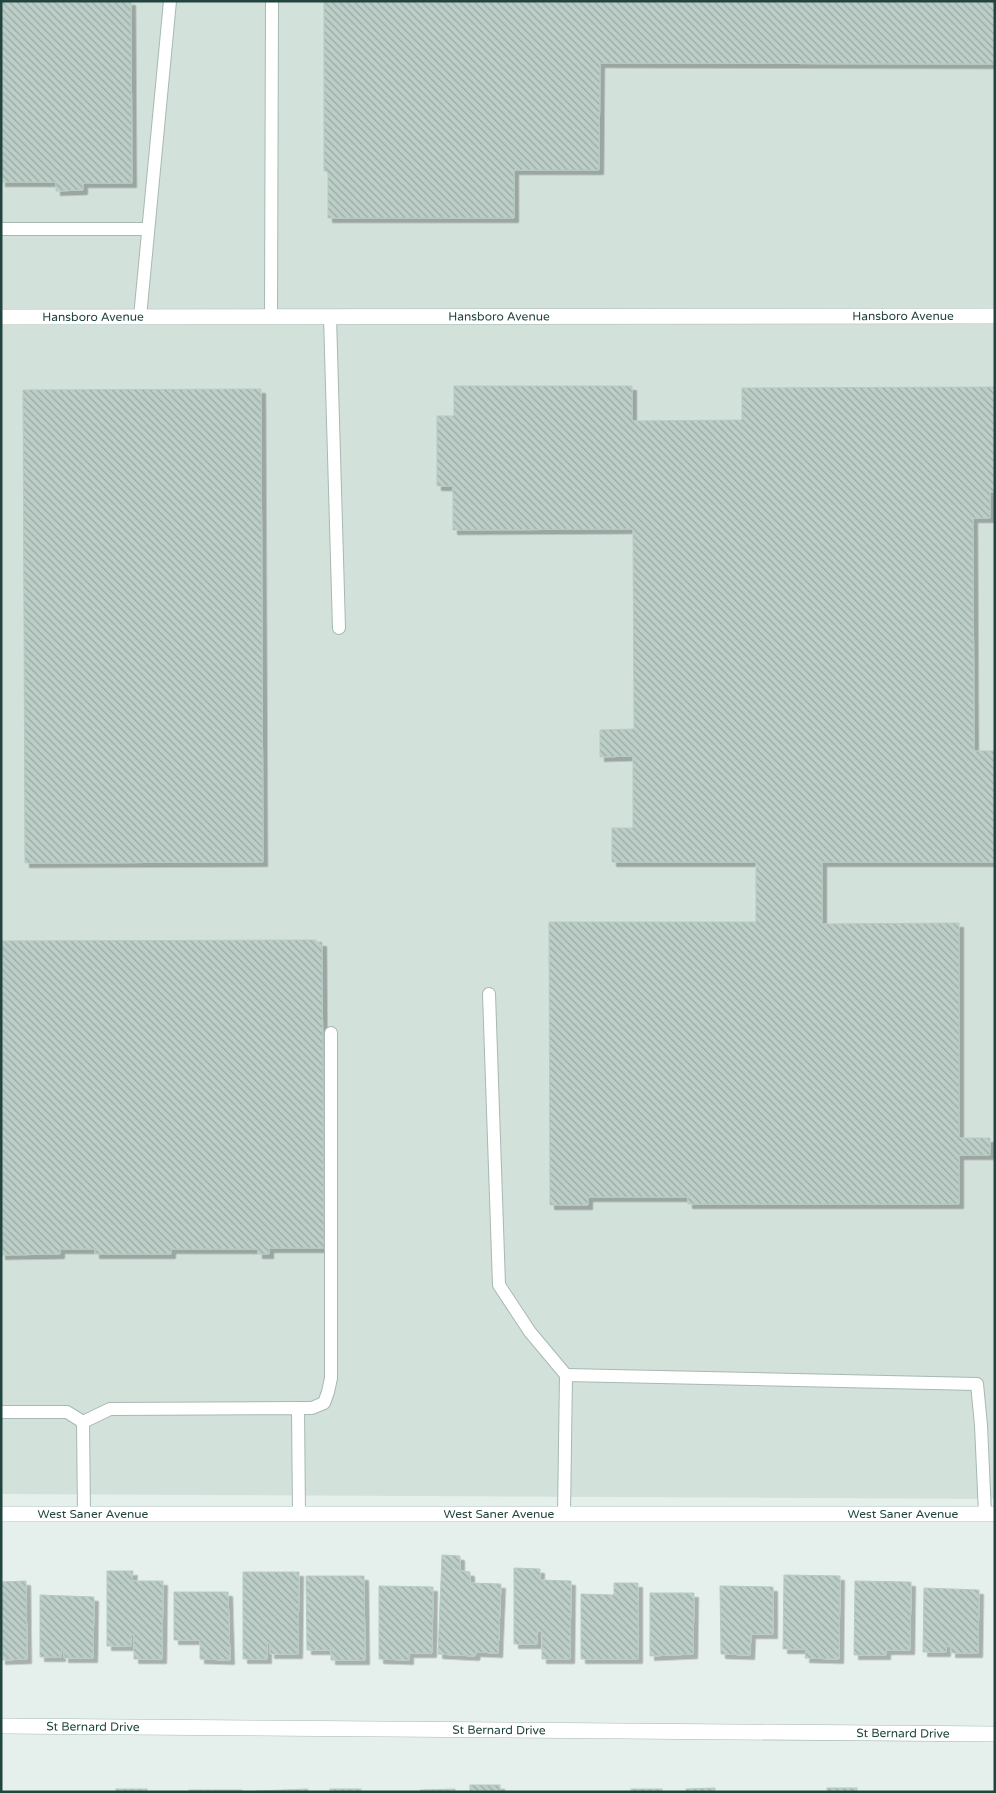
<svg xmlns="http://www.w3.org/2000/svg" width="996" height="1793" viewBox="0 0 996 1793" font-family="'Varela Round',sans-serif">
	<defs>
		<pattern id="building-back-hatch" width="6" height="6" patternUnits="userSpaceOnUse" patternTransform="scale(1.25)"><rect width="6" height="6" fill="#bdcec8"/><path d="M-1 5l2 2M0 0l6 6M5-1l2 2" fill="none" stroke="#99a9a4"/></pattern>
		<filter id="shadow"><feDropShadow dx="4.5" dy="4.5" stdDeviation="0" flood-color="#0004"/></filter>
	</defs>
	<rect width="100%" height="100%" fill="#e5f0ec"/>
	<path fill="#d3e1db" d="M1 1H995V1499L1 1494Z"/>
	<g fill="url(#building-back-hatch)" stroke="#b6cbc4" filter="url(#shadow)">
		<path d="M1 1H131L132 183H83V190L56 191V182H1Z"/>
		<path d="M324 1H995V64L600 63 599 170H514V218H328V172L324 171Z"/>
		<path d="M454 386H632V421L742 420V388L995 387V492H990V518H973L974 751H995V862H822V924L959 923V1138H990V1155H959V1204H688V1197H588V1205H550L549 922H756V862H612V828H633V756L600 757V730L634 729 633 529 453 530V486H437V416H454Z"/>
		<path d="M261 389 263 862 25 863 23 390Z"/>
		<path d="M316 940V942H322L324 1248H269V1254H258V1249H171V1254H95V1249H60V1254L1 1255V941Z"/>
		<path d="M442 1555 460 1556V1571L470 1572V1583L501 1584 498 1653 476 1652 475 1656 438 1654Z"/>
		<path d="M514 1568 540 1569V1580L571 1581 570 1659H542V1631H537V1644H514Z"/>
		<path d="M107 1571H133L132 1581H163L162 1659H134V1634H131V1646H107Z"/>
		<path d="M243 1572H299L298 1654H270V1643H267V1659H243Z"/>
		<path d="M784 1575 840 1576 839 1659 805 1658 806 1649H783Z"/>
		<path d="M306 1576H364L365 1660H331V1650H307Z"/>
		<path d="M26 1581 27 1659 1 1660V1582Z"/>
		<path d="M855 1581 911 1582 910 1650H886V1655H854Z"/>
		<path d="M614 1583H638V1659H581V1594L614 1595Z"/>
		<path d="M379 1586 433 1587 432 1653H409V1660L379 1659Z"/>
		<path d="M720 1586 773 1587V1634H751L750 1655 721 1654Z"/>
		<path d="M924 1588 979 1590 978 1653H951V1646H946V1652H923Z"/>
		<path d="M174 1592H228L230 1660 200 1659V1640H174Z"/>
		<path d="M650 1593H694L693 1654 650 1656Z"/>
		<path d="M40 1595 94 1597 93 1658H64V1650H61V1657H40Z"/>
		<rect x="470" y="1785" width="30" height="7"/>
		<path d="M715 1788V1792H686V1789Z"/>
		<rect x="827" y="1788" width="30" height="4"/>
		<rect x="116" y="1789" width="31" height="3"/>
		<path d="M308 1789V1792H256V1791Z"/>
		<rect x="330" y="1789" width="31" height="3"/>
		<path d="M455 1789V1792H420V1790Z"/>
		<rect x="631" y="1789" width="31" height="3"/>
		<rect x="189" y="1790" width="53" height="2"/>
	</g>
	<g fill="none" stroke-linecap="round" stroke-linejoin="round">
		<defs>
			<g id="lane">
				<path d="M1 229H148"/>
				<path d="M140 317 170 1"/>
				<path d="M271 317 272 1"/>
				<path d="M330 317 339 628"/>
				<path d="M489 994 499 1285 530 1332 566 1375"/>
				<path d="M298 1408H312L324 1403 328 1392 331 1378V1033"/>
				<path d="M1 1412H67L83 1422 110 1409 298 1408 299 1514"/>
				<path d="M83 1422 84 1514"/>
				<path d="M564 1514 566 1375 977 1384 981 1425 985 1514"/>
			</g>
			<g id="street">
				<path id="s1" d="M1 1726 995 1734"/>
			</g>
			<g id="secondary">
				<path id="s2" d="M1 317 995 316"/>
				<path id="s3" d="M1 1514H995"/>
			</g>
		</defs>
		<use href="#lane" stroke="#a6b9b4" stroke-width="14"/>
		<use href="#street" stroke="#a6b9b4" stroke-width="16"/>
		<use href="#secondary" stroke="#a2bdb6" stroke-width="16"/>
		<use href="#lane" stroke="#fff" stroke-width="12"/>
		<use href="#street" stroke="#fff" stroke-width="15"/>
		<use href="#secondary" stroke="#fff" stroke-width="15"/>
	</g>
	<g text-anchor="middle" stroke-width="5" stroke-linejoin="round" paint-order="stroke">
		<g font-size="12" fill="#21453e" stroke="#f6fbf9">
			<text dy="4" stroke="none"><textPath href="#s2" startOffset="902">Hansboro Avenue</textPath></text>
			<text dy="4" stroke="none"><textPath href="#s2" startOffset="92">Hansboro Avenue</textPath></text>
			<text dy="4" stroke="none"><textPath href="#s2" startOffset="498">Hansboro Avenue</textPath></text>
			<text dy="4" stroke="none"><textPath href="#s3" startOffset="92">West Saner Avenue</textPath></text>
			<text dy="4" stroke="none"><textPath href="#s3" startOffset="498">West Saner Avenue</textPath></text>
			<text dy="4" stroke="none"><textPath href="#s3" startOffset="902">West Saner Avenue</textPath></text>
			<text dy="4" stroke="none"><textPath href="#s1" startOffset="92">St Bernard Drive</textPath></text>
			<text dy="4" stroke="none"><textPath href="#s1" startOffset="498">St Bernard Drive</textPath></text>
			<text dy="4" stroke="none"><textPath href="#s1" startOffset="902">St Bernard Drive</textPath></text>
		</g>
	</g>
	<rect width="996" height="1793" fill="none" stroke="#21453e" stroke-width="5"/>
</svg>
